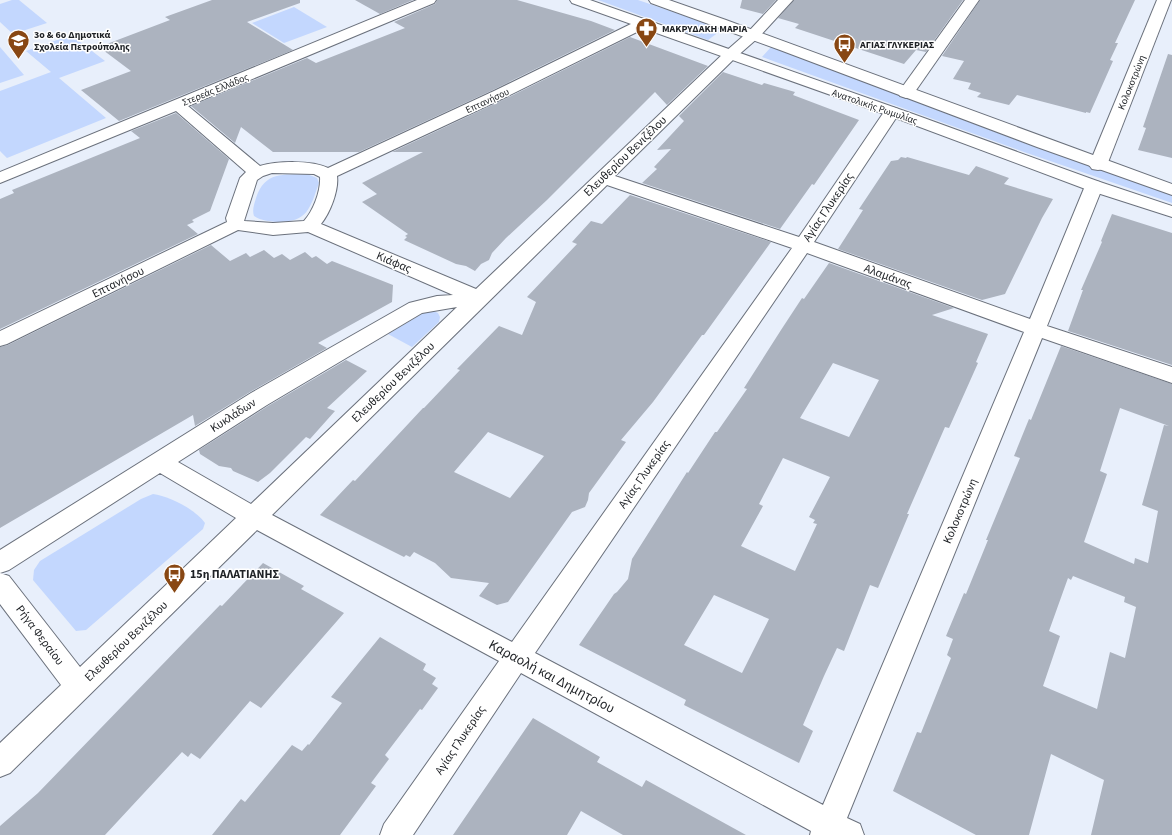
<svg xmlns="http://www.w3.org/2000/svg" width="1172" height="835" viewBox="0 0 1172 835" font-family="'Source Sans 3',sans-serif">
	<rect width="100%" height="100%" fill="#e8effb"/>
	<g fill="#c3d7fe">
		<path d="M12 0H19L47 23 13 34 0 22V4Z"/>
		<path d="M598 0H638L723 29 708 40Z"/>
		<path d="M294 7 327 27 284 43 252 23Z"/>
		<path d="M71 35 105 61 59 78 106 118 7 158 0 151V91L51 72 26 51Z"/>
		<path d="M0 47 24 75 0 83Z"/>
		<path d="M771 47 1027 144 1172 195V203L1024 152 762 57Z"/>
		<path d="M307 174 317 178 319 183C310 208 308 222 278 222 268 221 262 221 254 216 252 210 254 205 256 198 265 171 283 175 307 174Z"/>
		<path d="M431 310 438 313 440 317 439 322 412 347 388 334 425 312Z"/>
		<path d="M153 494C169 496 195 509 205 523L203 529 86 630 76 631 33 580 34 570 40 561 141 499Z"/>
	</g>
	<g fill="#acb3bf" fill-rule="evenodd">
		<path d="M212 0H300V3L247 22 293 50 119 121 81 90 131 71 99 47 170 20 165 17Z"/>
		<path d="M355 0H413L380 14Z"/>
		<path d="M437 0H517L591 21 615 30 493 90 359 152H273L241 127 235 143 191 106 307 58 316 63 405 28 394 22 435 4Z"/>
		<path d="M742 0H776L763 14 740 8Z"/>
		<path d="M794 0H963L926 52 916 50 904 64 795 28 799 24 778 18Z"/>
		<path d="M980 0H1135L1115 43H1118L1110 60 1113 61 1090 113 1086 112V113L1017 95 1009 105 977 97 981 93 968 89 971 83 953 79 964 61 942 56Z"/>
		<path d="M630 37 708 66 667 105 655 92 547 200 506 238 492 253 489 260 481 264 475 271 466 266 456 264 404 240 407 237 405 236 408 234 362 202 377 194 362 183 423 152H392L507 98Z"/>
		<path d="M1168 54 1172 55V158L1138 150 1146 128 1143 127Z"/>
		<path d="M723 72 762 85 764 83 795 92 793 95 859 120 814 185 812 184 780 229 642 183 657 169 654 167 671 149 657 150 684 121 679 116Z"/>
		<path d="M176 113 229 159 210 211 192 220 194 222 187 225 198 234 0 329V199L14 193 12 190 140 138 131 131Z"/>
		<path d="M901 157 906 158 907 157 969 175 976 166 1009 178 1004 184 1053 199 1042 218 1005 294 982 300 838 249 863 210 859 209 891 161 898 160Z"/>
		<path d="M630 195 771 242 704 335H702L653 402 621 440 626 442 589 493 588 500 585 507 572 512 508 602 497 605 479 596 489 583 451 578 435 563 414 552 410 557 406 555 404 557 320 515 353 480 355 481 423 408H424L460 370 457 369 499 326 522 335 536 302 527 297 577 244 572 242 591 221 602 224ZM488 432 544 456 510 498 454 472Z"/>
		<path d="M1112 214 1172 233V365L1068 331 1083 290H1081L1102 242 1101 241Z"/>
		<path d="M211 245 230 261 246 253 250 257 264 250 274 258 282 254 290 260 305 252 312 258 316 256 327 264 332 261 393 285 392 302 318 343 327 348 250 392 195 426 193 415 0 528V347L8 345Z"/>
		<path d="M829 263 954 308 932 315 988 334 976 362 978 363 949 428 945 427 907 514H909L878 588 870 585 844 651 837 648 824 676 803 725 813 731 799 763 684 705 686 700 579 645 614 594 617 592 628 579 632 559 687 472 688 473 715 432H717L747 389 744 388 781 330 802 298 804 299ZM833 363 879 380 849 437 800 418ZM783 458 830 477 809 517 815 520 813 523 817 524 795 571 741 546 763 506 759 504ZM714 595 769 619 742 673 684 645Z"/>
		<path d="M1061 346 1172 384V835H1091L1104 780 1051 754 1029 835H976L893 791 917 732 921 733 951 658 947 655 953 639 946 636 964 593 966 594 988 540H986L1020 458 1014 456 1029 419 1031 420ZM1120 408 1169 426 1164 425 1142 505 1158 511 1148 563 1135 558 1134 564 1084 542 1107 474 1100 471ZM1073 576 1125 597 1124 602 1136 607 1125 658 1110 652 1097 709 1043 686 1060 636 1049 631 1068 578 1071 580Z"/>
		<path d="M346 360 367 371 327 408 335 411 310 439 306 437 270 473 258 482 233 471 231 468 219 466 200 454 199 450 268 406Z"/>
		<path d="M263 563 304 586 301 589 344 613 261 708 250 701 200 759 191 753 188 757 182 752 105 835H0V826L38 793 220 605 222 606Z"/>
		<path d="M380 637 426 664 423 670 436 678 432 684 438 688 422 710 420 709 385 755 389 759 371 783 376 786 340 835H212L241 799 245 802 292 745 302 751 308 744 309 745 342 703 331 697Z"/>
		<path d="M533 718 600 757 597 762 642 787 646 780 746 835H623L581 811 567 835H453Z"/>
	</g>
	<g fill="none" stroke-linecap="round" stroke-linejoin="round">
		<defs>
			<g id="minor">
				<path d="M417 0H436L434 3 188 106 260 166C277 161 312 160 328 168L494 91 639 20 644 19 649 20 651 23 649 26 506 97 337 176C339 190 330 213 321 224L476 289 725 52 749 31 778 0H793L759 37 735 58 615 176 799 237 886 109 892 107 898 109 900 112 814 242 1030 319 1085 186 1088 182 1094 181 1100 182 1103 186 1047 326 1172 367V383L1042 338 847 818 860 824 864 835H810L811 831 521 673 413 835H380L384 824 499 661 257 530 10 773 0 777V743L61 685 0 604V550L251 393 409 303 437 296 453 295 308 232 273 235 238 230 7 344 0 346V331L227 222 226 218 240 178 246 172 176 111 0 183V172ZM272 173 314 174 320 177C321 191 313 211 304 221L273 223 244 221 257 180 263 176ZM607 185 792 248 512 642 272 515ZM807 253 1024 332 823 805 535 653ZM457 307 251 504 178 462 267 405 422 313ZM160 473 236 518 80 667 9 576 0 573 9 570Z"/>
				<path d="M965 0H979L912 96 906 98 900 96 898 93Z"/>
				<path d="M1157 0H1171L1107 165 1104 169 1098 170 1092 169 1089 165Z"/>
			</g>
			<g id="major">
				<path d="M570 0H590L913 114 1100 182 1172 206V217L1088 190 901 120 572 3Z"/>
				<path d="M649 0H669L726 20 1172 184V195L1037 147 780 50 651 3Z"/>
			</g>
		</defs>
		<use href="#minor" stroke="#6b717c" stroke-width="2"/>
		<use href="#major" stroke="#6b717c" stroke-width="2"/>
		<use href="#minor" fill="#fff" fill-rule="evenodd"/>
		<use href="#major" fill="#fff" fill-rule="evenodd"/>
	</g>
	<defs>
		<symbol id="pharmacy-pin" viewBox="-11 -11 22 30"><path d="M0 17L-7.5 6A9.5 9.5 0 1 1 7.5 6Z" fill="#884713" stroke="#fff"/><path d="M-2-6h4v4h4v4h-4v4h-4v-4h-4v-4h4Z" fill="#fff"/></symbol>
		<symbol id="school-pin" viewBox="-11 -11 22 30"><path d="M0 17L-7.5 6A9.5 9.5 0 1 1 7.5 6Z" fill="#884713" stroke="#fff"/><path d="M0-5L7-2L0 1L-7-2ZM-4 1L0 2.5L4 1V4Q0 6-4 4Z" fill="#fff"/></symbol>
		<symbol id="bus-pin" viewBox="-11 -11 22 30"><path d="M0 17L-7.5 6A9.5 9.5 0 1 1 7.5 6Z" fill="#884713" stroke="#fff"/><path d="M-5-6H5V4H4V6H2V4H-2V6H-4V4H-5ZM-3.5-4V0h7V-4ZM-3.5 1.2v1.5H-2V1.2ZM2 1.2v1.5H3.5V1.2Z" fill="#fff"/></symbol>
	</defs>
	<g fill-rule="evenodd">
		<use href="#pharmacy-pin" x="634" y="16" width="25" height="34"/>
		<use href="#school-pin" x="6" y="28" width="25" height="34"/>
		<use href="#bus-pin" x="832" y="32" width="25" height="34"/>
		<use href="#bus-pin" x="162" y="562" width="25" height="34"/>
	</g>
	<g text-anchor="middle" stroke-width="3" stroke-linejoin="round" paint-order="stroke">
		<g font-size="10" font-weight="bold" fill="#1e2125" stroke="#fff" text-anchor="start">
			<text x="662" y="32">ΜΑΚΡΥΔΑΚΗ ΜΑΡΙΑ</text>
			<text x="34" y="38">3ο &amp; 6ο Δημοτικά<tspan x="34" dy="12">Σχολεία Πετρούπολης</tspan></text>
			<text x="860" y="48">ΑΓΙΑΣ ΓΛΥΚΕΡΙΑΣ</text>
		</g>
		<g font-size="10" fill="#1e2125" stroke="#fff">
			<text transform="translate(1131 82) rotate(-68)" y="4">Κολοκοτρώνη</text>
			<text transform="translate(215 89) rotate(-22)" y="4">Στερεάς Ελλάδος</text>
			<text transform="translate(487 100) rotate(-25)" y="4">Επτανήσου</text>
			<text transform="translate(875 106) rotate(19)" y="4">Ανατολικής Ρωμυλίας</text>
		</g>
		<g font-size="12" fill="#1e2125" stroke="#fff">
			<text transform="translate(625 156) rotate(-44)" y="4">Ελευθερίου Βενιζέλου</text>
			<text transform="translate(828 207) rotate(-56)" y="4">Αγίας Γλυκερίας</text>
			<text transform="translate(394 262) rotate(23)" y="4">Κιάφας</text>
			<text transform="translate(888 276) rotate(20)" y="4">Αλαμάνας</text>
			<text transform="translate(118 282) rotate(-26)" y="4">Επτανήσου</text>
			<text transform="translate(393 382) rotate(-44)" y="4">Ελευθερίου Βενιζέλου</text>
			<text transform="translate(233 415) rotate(-33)" y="4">Κυκλάδων</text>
			<text transform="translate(644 474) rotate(-55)" y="4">Αγίας Γλυκερίας</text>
			<text transform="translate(960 511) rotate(-67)" y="4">Κολοκοτρώνη</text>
			<text transform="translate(40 635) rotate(53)" y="4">Ρήγα Φεραίου</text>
			<text transform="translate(126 641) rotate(-44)" y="4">Ελευθερίου Βενιζέλου</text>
			<text transform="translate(460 740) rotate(-56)" y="4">Αγίας Γλυκερίας</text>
		</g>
		<g font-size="12" font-weight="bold" fill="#1e2125" stroke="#fff" text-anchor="start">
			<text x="190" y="578">15η ΠΑΛΑΤΙΑΝΗΣ</text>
		</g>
		<g font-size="14" fill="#1e2125" stroke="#fff">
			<text transform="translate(552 676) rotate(28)" y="5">Καραολή και Δημητρίου</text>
		</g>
	</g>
</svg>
